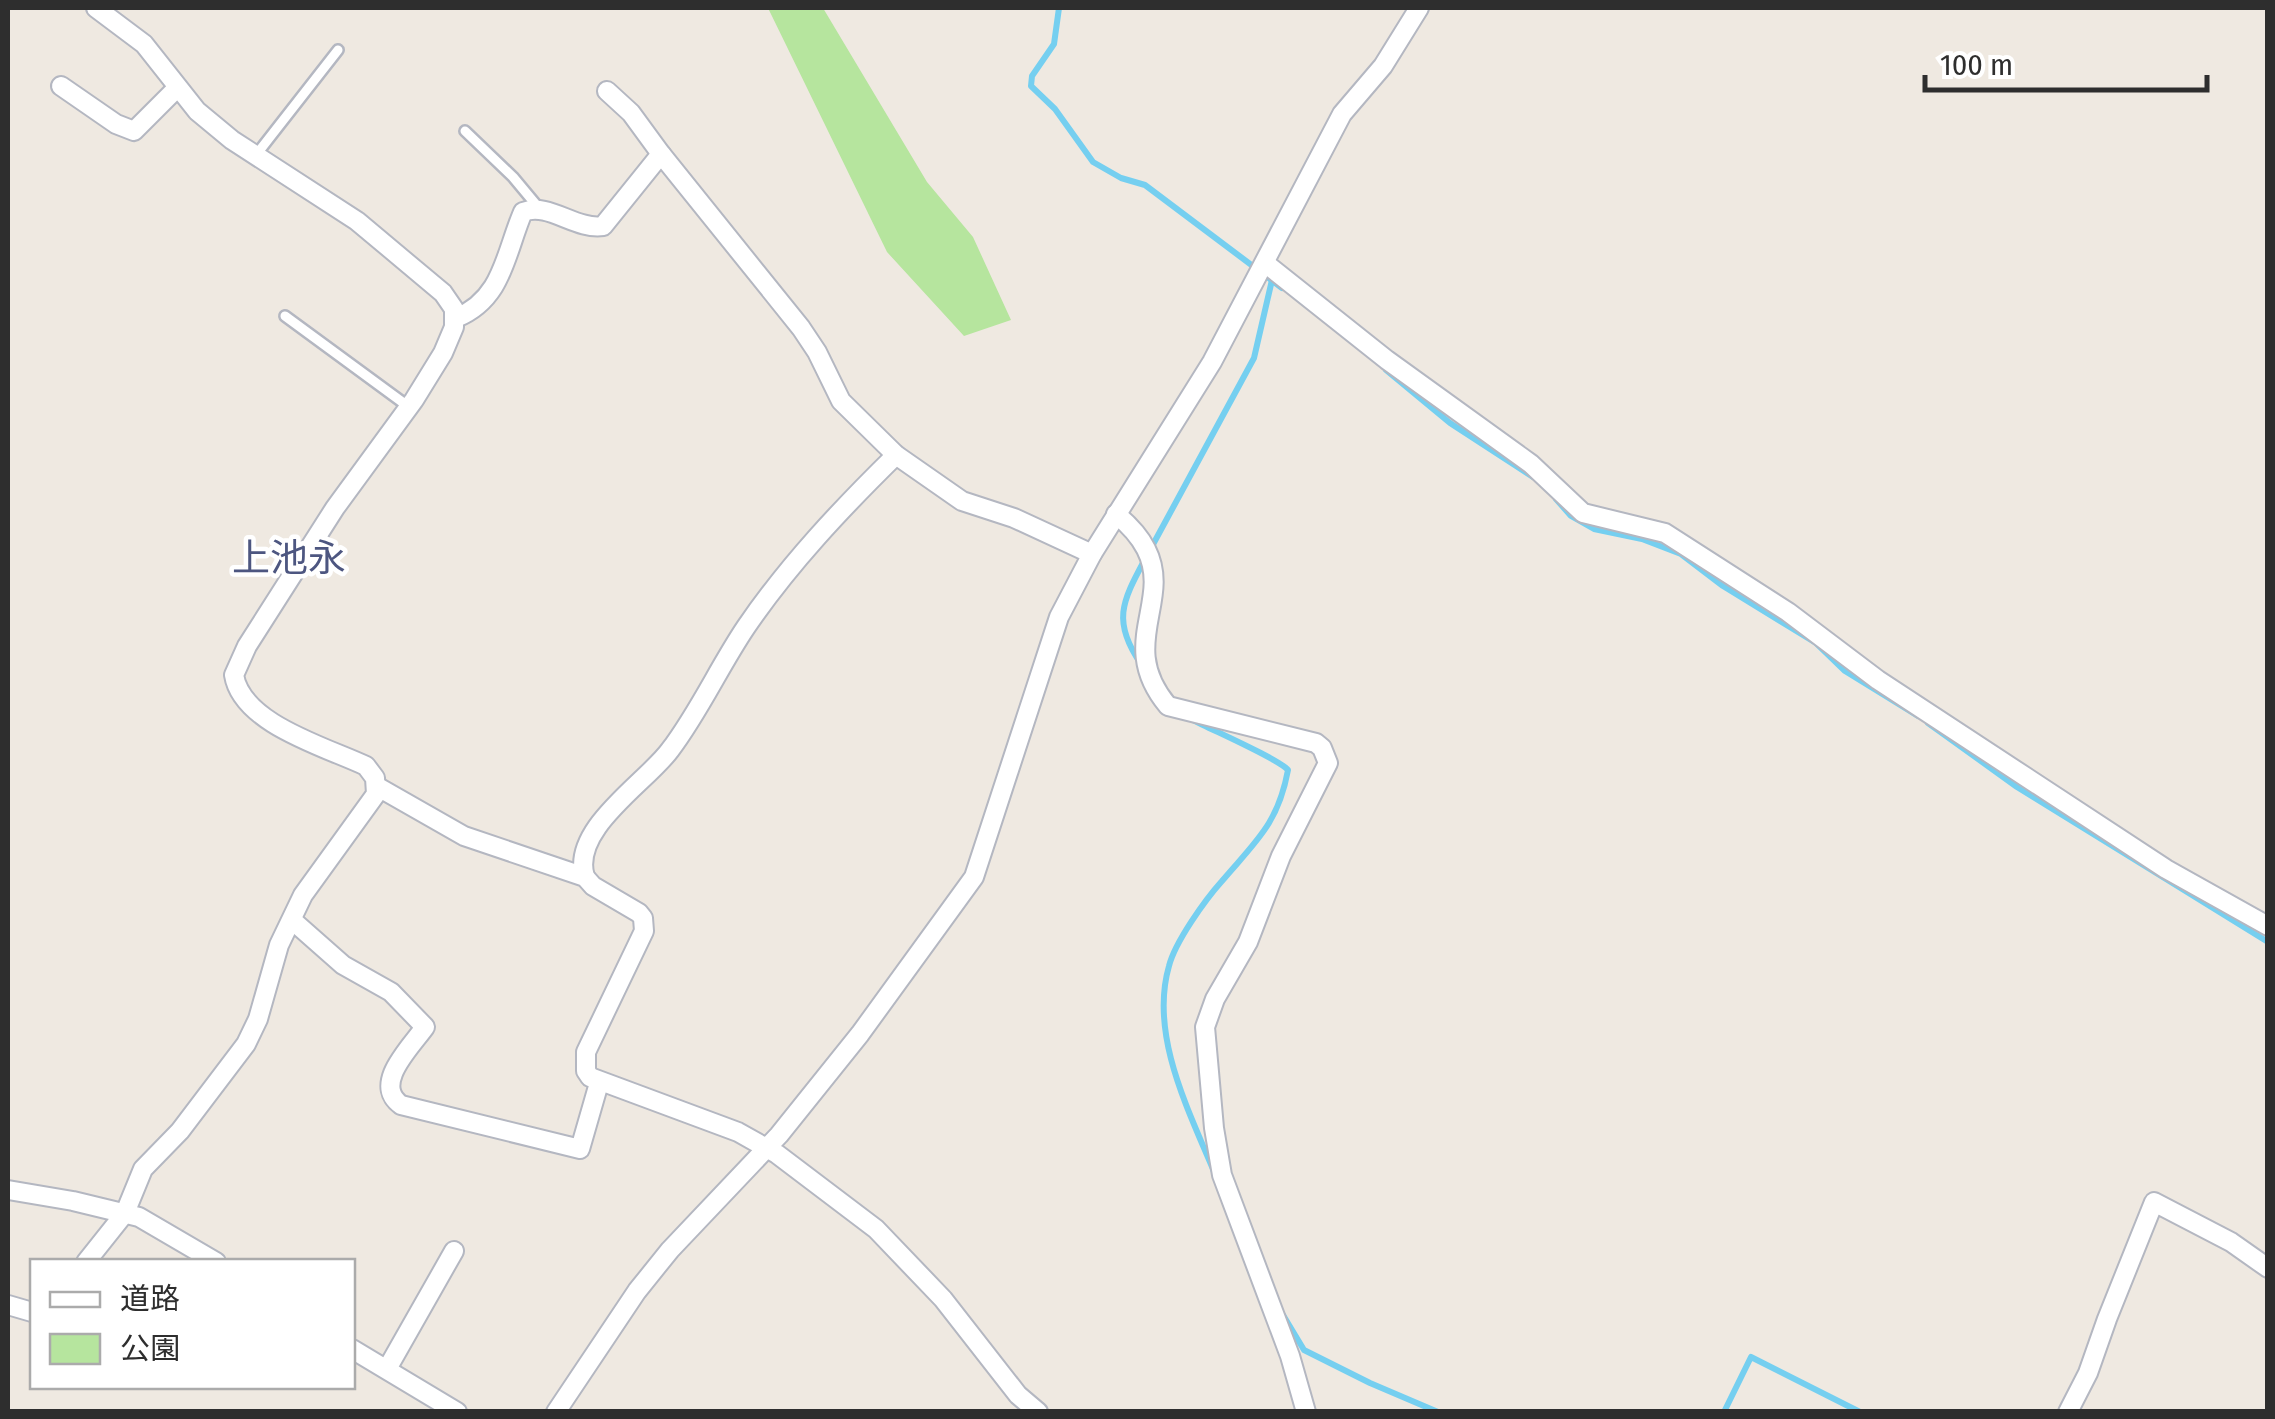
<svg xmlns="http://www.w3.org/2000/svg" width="2275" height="1419" viewBox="0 0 2275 1419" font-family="'Fira Sans Condensed','Noto Sans JP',sans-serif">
	<rect width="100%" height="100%" fill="#efe9e1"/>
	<path fill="#b6e59e" d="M768 8H823L927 182 973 237 1011 320 964 336 887 252Z"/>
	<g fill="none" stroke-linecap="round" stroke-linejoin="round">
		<g stroke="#75cff0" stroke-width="6">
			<path d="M1059 8 1054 44 1032 76 1031 86 1055 109 1093 162 1121 178 1145 185 1282 288"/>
			<path d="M1386 370 1450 423 1533 477"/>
			<path d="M1556 499 1571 516 1594 529 1642 539 1681 554 1723 586 1816 643 1845 671 1918 716"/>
			<path d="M1150 550 1254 358 1272 280"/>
			<path d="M1141 664C1112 622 1122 602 1144 561"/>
			<path d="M1193 720C1212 730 1279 759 1288 770 1278 824 1256 841 1222 881 1205 900 1175 942 1169 966 1149 1035 1189 1111 1215 1174"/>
			<path d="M1928 723 2017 787 2268 942"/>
			<path d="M1283 1315 1304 1350 1370 1383 1438 1412"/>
			<path d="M1724 1412 1751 1357 1860 1412"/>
		</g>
		<defs>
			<g id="lane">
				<path d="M465 131 513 177 538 207"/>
				<path d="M256 155 338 50"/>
				<path d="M285 316 409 407"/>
			</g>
			<g id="street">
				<path d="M61 86 116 124 134 131 177 88"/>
				<path d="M607 91 631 113 661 154 801 328 817 352 841 401 896 455 962 501 1014 518 1092 554"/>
				<path d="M1265 263 1387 360 1531 464 1583 513 1665 533 1788 612 1878 680 2166 869 2268 926"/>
				<path d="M456 318C503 299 505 254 523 212 549 202 575 230 603 226L661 154"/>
				<path d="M1116 514C1128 524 1139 535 1146 549 1173 602 1116 644 1168 706L1316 743 1322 748 1328 763 1281 856 1248 942 1215 999 1205 1027 1214 1128 1222 1175 1290 1356 1306 1412"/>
				<path d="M378 787 464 836 585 877 593 886 639 913 643 918 644 931 586 1052V1071L590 1077 738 1132 777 1154 876 1229 943 1299 1018 1395 1038 1412"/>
				<path d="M585 877C570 829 647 782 670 750 699 712 719 667 746 627 789 564 842 508 896 455"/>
				<path d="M292 920 343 965 391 992 425 1027C410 1048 372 1084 401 1105L580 1149 599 1083"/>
				<path d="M8 1190 73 1201 139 1217 216 1262"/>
				<path d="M86 1262 125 1213 143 1169 180 1131 246 1044 258 1019 279 945 303 895 376 794 375 778 366 766C326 747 242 724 234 675L247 646 335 508 414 400 443 353 454 327V309L443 293 357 221 232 140 197 111 144 44 96 8"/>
				<path d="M8 1305 32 1312"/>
				<path d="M352 1349 457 1412"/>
				<path d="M387 1369 454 1251"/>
				<path d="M556 1412 637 1291 670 1250 779 1135 860 1034 974 877 1059 617 1092 554 1212 362 1342 114 1383 66 1419 8"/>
				<path d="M2068 1412 2088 1373 2107 1319 2154 1202 2231 1242 2268 1268"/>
			</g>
		</defs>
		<use href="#lane" stroke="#b4b7c1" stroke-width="14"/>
		<use href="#street" stroke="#b4b7c1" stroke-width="22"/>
		<use href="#lane" stroke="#fff" stroke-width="9"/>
		<use href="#street" stroke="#fff" stroke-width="18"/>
	</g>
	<g text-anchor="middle" stroke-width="9" stroke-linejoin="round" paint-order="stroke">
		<g font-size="38" fill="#4d5680" stroke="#fff">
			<text x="289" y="571">上池永</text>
		</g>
	</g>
	<rect width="2275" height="1419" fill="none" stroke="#2e2e2e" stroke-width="20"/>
	<rect x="30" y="1259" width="325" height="130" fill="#ffffff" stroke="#ababab" stroke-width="2.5"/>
	<rect x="50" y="1292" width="50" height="15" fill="#ffffff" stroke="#ababab" stroke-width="2.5"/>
	<text x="120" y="1309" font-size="30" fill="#2e2e2e">道路</text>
	<rect x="50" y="1334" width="50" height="30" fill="#b6e59e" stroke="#ababab" stroke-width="2.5"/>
	<text x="120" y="1359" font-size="30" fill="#2e2e2e">公園</text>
	<path d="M1925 75v15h282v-15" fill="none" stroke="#2e2e2e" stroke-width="5"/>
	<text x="1940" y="75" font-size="30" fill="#2e2e2e" stroke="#ffffff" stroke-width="8" paint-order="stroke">100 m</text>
</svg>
